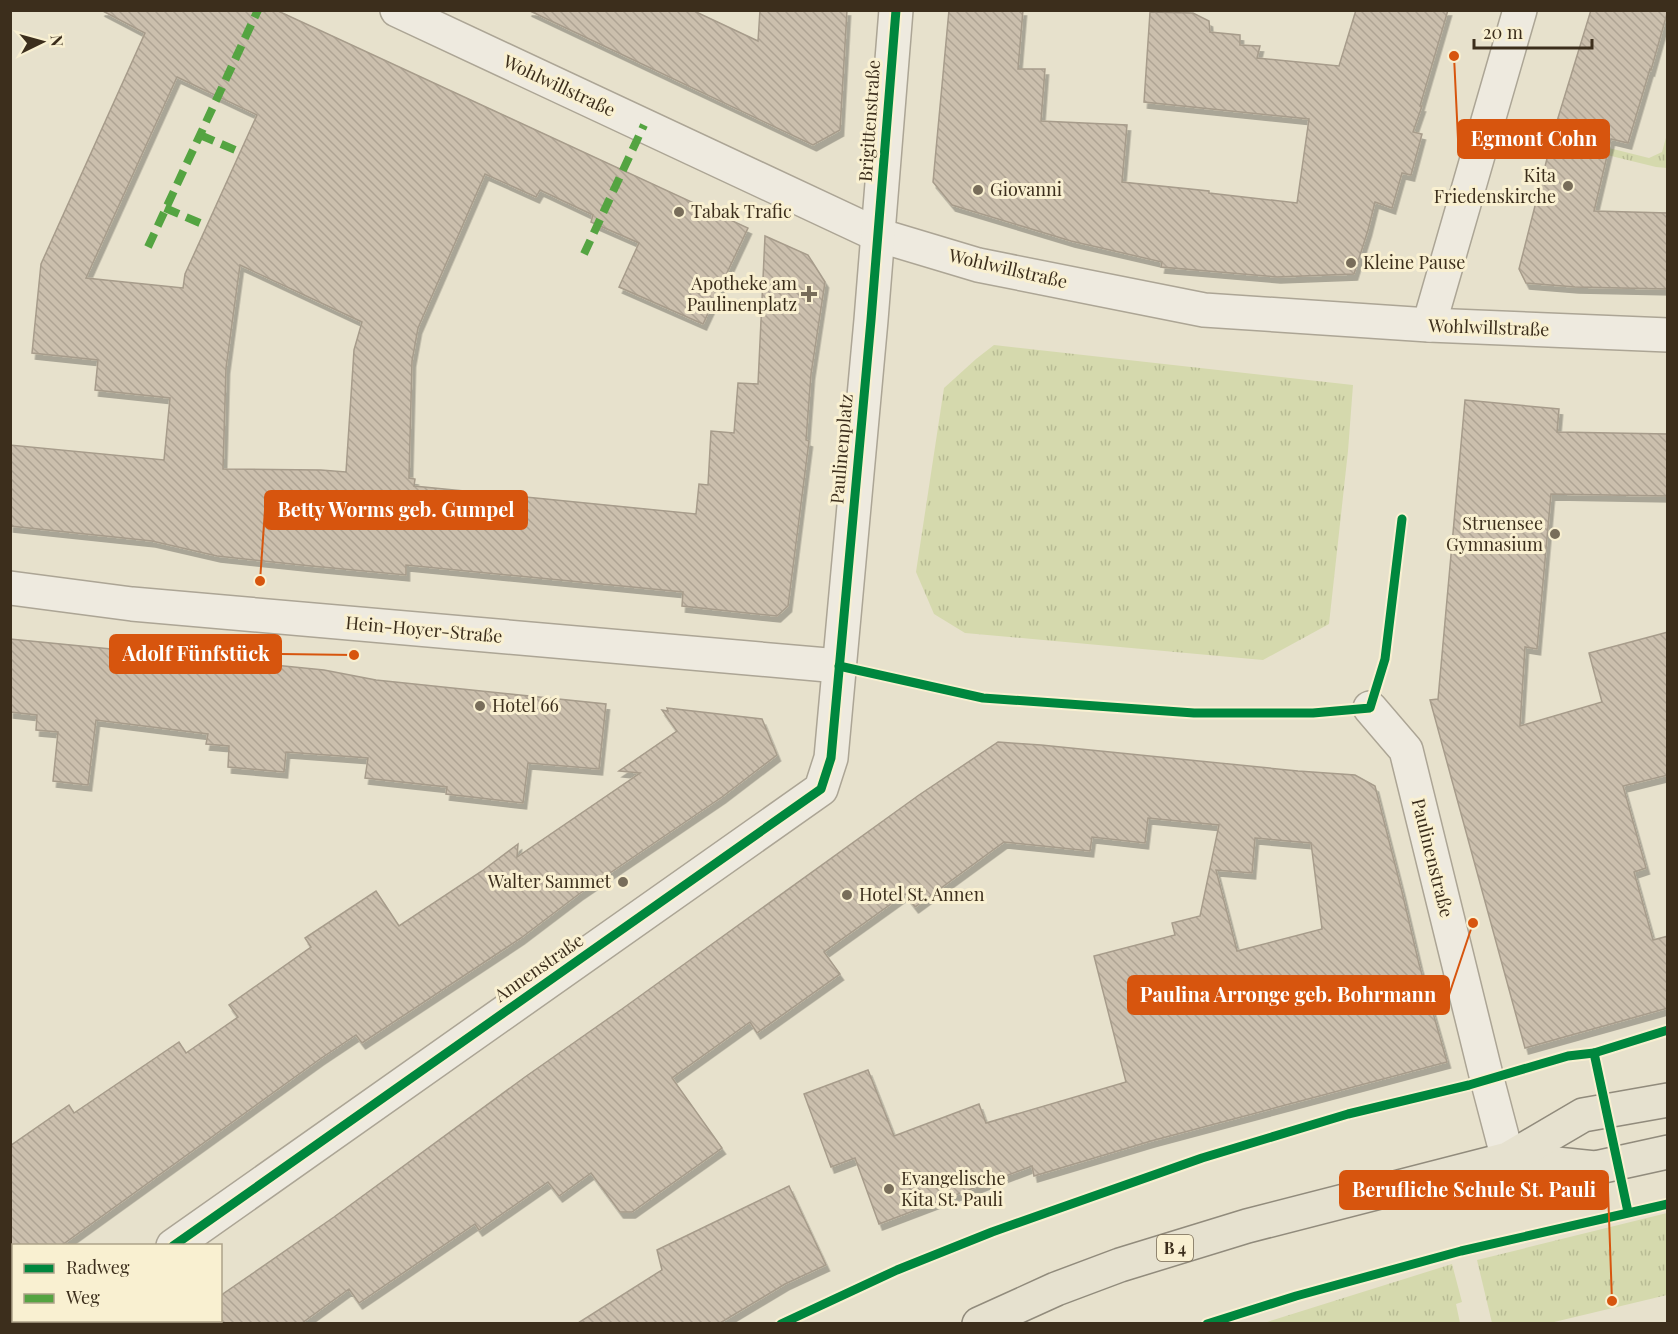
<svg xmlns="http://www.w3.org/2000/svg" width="1678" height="1334" viewBox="0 0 1678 1334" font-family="'Playfair Display',serif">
	<defs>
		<pattern id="grass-tufts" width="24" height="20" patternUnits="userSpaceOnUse" patternTransform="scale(1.5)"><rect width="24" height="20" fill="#d5d9ad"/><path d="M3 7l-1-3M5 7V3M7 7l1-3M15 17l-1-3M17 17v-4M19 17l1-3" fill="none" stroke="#b8bb94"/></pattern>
		<pattern id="building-back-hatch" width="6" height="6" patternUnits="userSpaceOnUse" patternTransform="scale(1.5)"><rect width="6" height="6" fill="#cbbfad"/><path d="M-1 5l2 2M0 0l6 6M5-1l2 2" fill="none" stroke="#afa494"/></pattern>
		<filter id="shadow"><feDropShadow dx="3.5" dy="6" stdDeviation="0" flood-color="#0004"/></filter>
	</defs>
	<rect width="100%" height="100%" fill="#e7e1cc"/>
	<g fill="url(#grass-tufts)">
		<path d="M1667 134V168L1656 167 1607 155 1609 148 1649 158 1662 152Z"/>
		<path d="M994 345 1353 385 1348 451 1329 624 1263 660 965 633 934 614 916 572 944 388 976 359Z"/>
		<path d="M1667 1213V1295L1550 1323H1492L1477 1260Z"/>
		<path d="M1452 1264 1462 1302 1456 1304 1460 1323H1264Z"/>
	</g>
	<g fill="url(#building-back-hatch)" stroke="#a79c8b" stroke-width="1.5" fill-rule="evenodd" filter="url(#shadow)">
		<path d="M101 10H276L748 228 703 324 619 287 639 243 591 222 593 215 540 190 536 197 485 174 418 328 412 361 409 478 415 479 414 486 696 514 699 484 708 485 711 431 734 433 738 383 758 384 765 236 808 255 825 282 811 374 806 440 809 441 788 606 777 616 682 606 683 592 406 565V575L311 566 217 556 152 541 10 526V445L164 460 170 398 95 390 98 360 32 353 41 264 145 33ZM177 77 257 115 185 274 183 288 86 278ZM240 265 362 322 354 350 346 472 321 470 223 469 226 368Z"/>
		<path d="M528 10H692L758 41 760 10H847L840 130 813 145Z"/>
		<path d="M949 10H1023L1018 69H1045L1041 121 1127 125 1122 182 1209 191V193L1297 203 1309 119 1144 102 1150 12 1193 13 1209 21 1210 32 1240 35V45L1260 46 1257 58 1339 66 1356 10H1448L1420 106H1422L1413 132 1422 134 1411 175 1402 173 1392 208 1375 202 1368 230 1354 274 1277 277 1161 267 1162 262 1071 241 952 205 933 182Z"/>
		<path d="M1591 10H1668L1651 70 1650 69 1628 143 1611 139 1594 211 1668 213V289L1575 287 1526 283 1519 269 1554 131Z"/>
		<path d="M1465 400 1559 409 1557 432 1668 434V496L1551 494 1537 649 1525 647 1520 726 1602 702 1589 653 1668 632V775L1623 786 1646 868 1634 872 1653 940 1668 936V1008L1525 1048 1430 700 1438 699Z"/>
		<path d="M10 639 324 670 376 680 606 704 599 769 528 763 523 803 446 794 447 787 365 778 368 758 286 752 284 772 228 767 229 746 206 744 208 734 96 720 88 785 53 781 58 732 36 730 37 715 10 712Z"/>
		<path d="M667 708 762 719 777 755 722 797 579 894 521 938 362 1043 356 1035 320 1059 62 1245H10V1146L69 1105 74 1113 179 1042 186 1053 238 1017 229 1005 311 947 305 938 376 891 399 926 482 871 518 844 517 857 640 773 619 771 677 731 662 710 668 711Z"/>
		<path d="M998 742 1041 745 1298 771 1355 775 1375 786 1402 892 1419 964 1447 1062 1151 1141 1034 1176 1032 1166 879 1224 855 1158 831 1167 804 1094 868 1070 894 1136 979 1104 986 1123 1126 1082 1094 956 1175 935 1172 923 1200 916 1219 825 1148 818 1145 843 1092 837 1090 851 1004 842 915 907 905 894 824 952 840 974 757 1033 750 1022 672 1078 722 1148 632 1212H620L591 1173 559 1196 548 1182 479 1230 475 1224 359 1303 349 1289 302 1323H220V1296L334 1217 525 1077 622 1009 919 795ZM1255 838 1311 843 1322 929 1237 951 1216 870 1252 873Z"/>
		<path d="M789 1186 826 1265 785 1284 720 1323H578L662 1270 657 1250Z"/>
	</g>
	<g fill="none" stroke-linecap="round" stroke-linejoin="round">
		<defs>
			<g id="minor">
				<path d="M397 10 878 235 978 265 1204 310 1429 325 1668 335"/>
				<path d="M1429 325 1520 10"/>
				<path d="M10 588 132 604 839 666"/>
				<path d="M1370 708 1406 750 1487 1079 1508 1159"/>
				<path d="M173 1246 821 789 831 758 871 320 896 10"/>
				<path d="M62 1324 66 1320"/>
			</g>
			<g id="primary">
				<path d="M1508 1159 1595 1168 1668 1152"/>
				<path d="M979 1324 1056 1289 1120 1265 1247 1226 1508 1159 1583 1115 1668 1100"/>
			</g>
		</defs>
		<use href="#minor" stroke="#aca595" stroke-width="36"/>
		<use href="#primary" stroke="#918b7c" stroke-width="36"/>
		<use href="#minor" stroke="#eeeadf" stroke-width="33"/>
		<use href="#primary" stroke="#e6e1cf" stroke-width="33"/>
		<g stroke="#54a441" stroke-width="8" stroke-dasharray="15 8" stroke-linecap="butt">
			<path d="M200 135 240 152"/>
			<path d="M165 208 207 226"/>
			<path d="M148 247 258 10"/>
			<path d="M584 254 644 125"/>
		</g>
		<defs>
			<g id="cycleway">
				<path d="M839 666 983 698 1194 713H1313L1370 708 1385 659 1402 519"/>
				<path d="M1594 1053 1628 1212"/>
				<path d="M173 1246 821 789 831 758 871 320 896 10"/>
				<path d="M781 1324 897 1270 992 1232 1202 1158 1348 1114 1469 1085 1568 1056 1594 1053 1668 1030"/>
				<path d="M1207 1324 1296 1296 1461 1251 1668 1204"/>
			</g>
		</defs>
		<use href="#cycleway" stroke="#f9f0d1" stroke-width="13"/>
		<use href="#cycleway" stroke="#00873e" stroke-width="9"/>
	</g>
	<g fill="#786d5a" stroke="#f9f0d1" stroke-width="2">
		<circle cx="1568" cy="186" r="6"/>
		<circle cx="978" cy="190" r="6"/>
		<circle cx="679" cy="212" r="6"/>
		<circle cx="1351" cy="263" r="6"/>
		<path d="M806 285h6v6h6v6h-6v6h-6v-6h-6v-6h6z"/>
		<circle cx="1555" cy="534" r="6"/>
		<circle cx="480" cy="706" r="6"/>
		<circle cx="623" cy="882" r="6"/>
		<circle cx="847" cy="895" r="6"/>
		<circle cx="889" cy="1189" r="6"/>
	</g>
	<g text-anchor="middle" stroke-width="6" stroke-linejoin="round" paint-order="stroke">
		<rect fill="#f9f0d1" stroke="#756852" stroke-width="1.5" x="1157" y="1235" width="36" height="26" rx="4.5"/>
		<g font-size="16" font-weight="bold" fill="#3c2e1c">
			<text x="1175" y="1254">B 4</text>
		</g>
		<g font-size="18" fill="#3c2e1c" stroke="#f9f0d1">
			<text transform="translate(559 86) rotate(25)" y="6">Wohlwillstraße</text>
			<text transform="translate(870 121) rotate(-86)" y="6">Brigittenstraße</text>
			<text transform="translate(1008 269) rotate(13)" y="6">Wohlwillstraße</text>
			<text transform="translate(1489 328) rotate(2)" y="6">Wohlwillstraße</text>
			<text transform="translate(842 449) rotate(-85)" y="6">Paulinenplatz</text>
			<text transform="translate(424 630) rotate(5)" y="6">Hein-Hoyer-Straße</text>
			<text transform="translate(1432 858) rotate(76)" y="6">Paulinenstraße</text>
			<text transform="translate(539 968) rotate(-35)" y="6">Annenstraße</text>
		</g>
		<g font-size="18" fill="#3c2e1c" stroke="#f9f0d1" text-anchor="start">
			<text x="1556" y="182" text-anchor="end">Kita<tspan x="1556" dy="21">Friedenskirche</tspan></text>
			<text x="990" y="196">Giovanni</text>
			<text x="691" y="218">Tabak Trafic</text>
			<text x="1363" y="269">Kleine Pause</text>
			<text x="797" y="290" text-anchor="end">Apotheke am<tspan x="797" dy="21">Paulinenplatz</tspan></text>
			<text x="1543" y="530" text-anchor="end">Struensee<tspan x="1543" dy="21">Gymnasium</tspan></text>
			<text x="492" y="712">Hotel 66</text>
			<text x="611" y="888" text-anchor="end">Walter Sammet</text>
			<text x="859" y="901">Hotel St. Annen</text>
			<text x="901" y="1185">Evangelische<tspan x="901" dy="21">Kita St. Pauli</tspan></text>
		</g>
	</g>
	<path fill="none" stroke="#d7550e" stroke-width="2" d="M1454 56L1458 139M260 581L265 510M354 655L281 654M1473 923L1449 995M1612 1301L1608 1190"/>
	<g fill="#d7550e" stroke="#f9f0d1" stroke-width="2">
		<circle cx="1454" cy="56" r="6"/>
		<circle cx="260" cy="581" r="6"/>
		<circle cx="354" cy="655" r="6"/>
		<circle cx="1473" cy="923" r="6"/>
		<circle cx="1612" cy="1301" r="6"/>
	</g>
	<g fill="#d7550e" stroke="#d7550e" stroke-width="2">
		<rect x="1458" y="120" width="151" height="38" rx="6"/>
		<rect x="265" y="491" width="262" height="38" rx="6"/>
		<rect x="110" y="635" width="171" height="38" rx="6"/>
		<rect x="1128" y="976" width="321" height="38" rx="6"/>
		<rect x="1340" y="1171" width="268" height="38" rx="6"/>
	</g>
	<g font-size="20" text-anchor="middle" font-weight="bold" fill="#fff">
		<text x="1534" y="146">Egmont Cohn</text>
		<text x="396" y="517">Betty Worms geb. Gumpel</text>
		<text x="196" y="661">Adolf Fünfstück</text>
		<text x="1288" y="1002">Paulina Arronge geb. Bohrmann</text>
		<text x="1474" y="1197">Berufliche Schule St. Pauli</text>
	</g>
	<rect width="1678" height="1334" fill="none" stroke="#3c2e1c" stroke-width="24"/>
	<rect x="12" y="1244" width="210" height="78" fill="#f9f0d1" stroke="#ada289" stroke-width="1.5"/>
	<rect x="24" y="1264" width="30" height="9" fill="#00873e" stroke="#ada289" stroke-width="1.5"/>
	<text x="66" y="1274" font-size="18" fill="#3c2e1c">Radweg</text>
	<rect x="24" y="1294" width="30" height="9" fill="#54a441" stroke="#ada289" stroke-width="1.5"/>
	<text x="66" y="1304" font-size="18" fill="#3c2e1c">Weg</text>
	<g transform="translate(42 42) rotate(85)" stroke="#f9f0d1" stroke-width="4.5" paint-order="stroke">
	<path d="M0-4.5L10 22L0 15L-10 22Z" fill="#3c2e1c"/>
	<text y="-9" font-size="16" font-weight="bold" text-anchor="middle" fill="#3c2e1c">N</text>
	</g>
	<path d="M1474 39v9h118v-9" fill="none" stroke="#3c2e1c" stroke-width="3"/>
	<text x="1483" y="39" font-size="18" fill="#3c2e1c" stroke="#f9f0d1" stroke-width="4.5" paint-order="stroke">20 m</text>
</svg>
